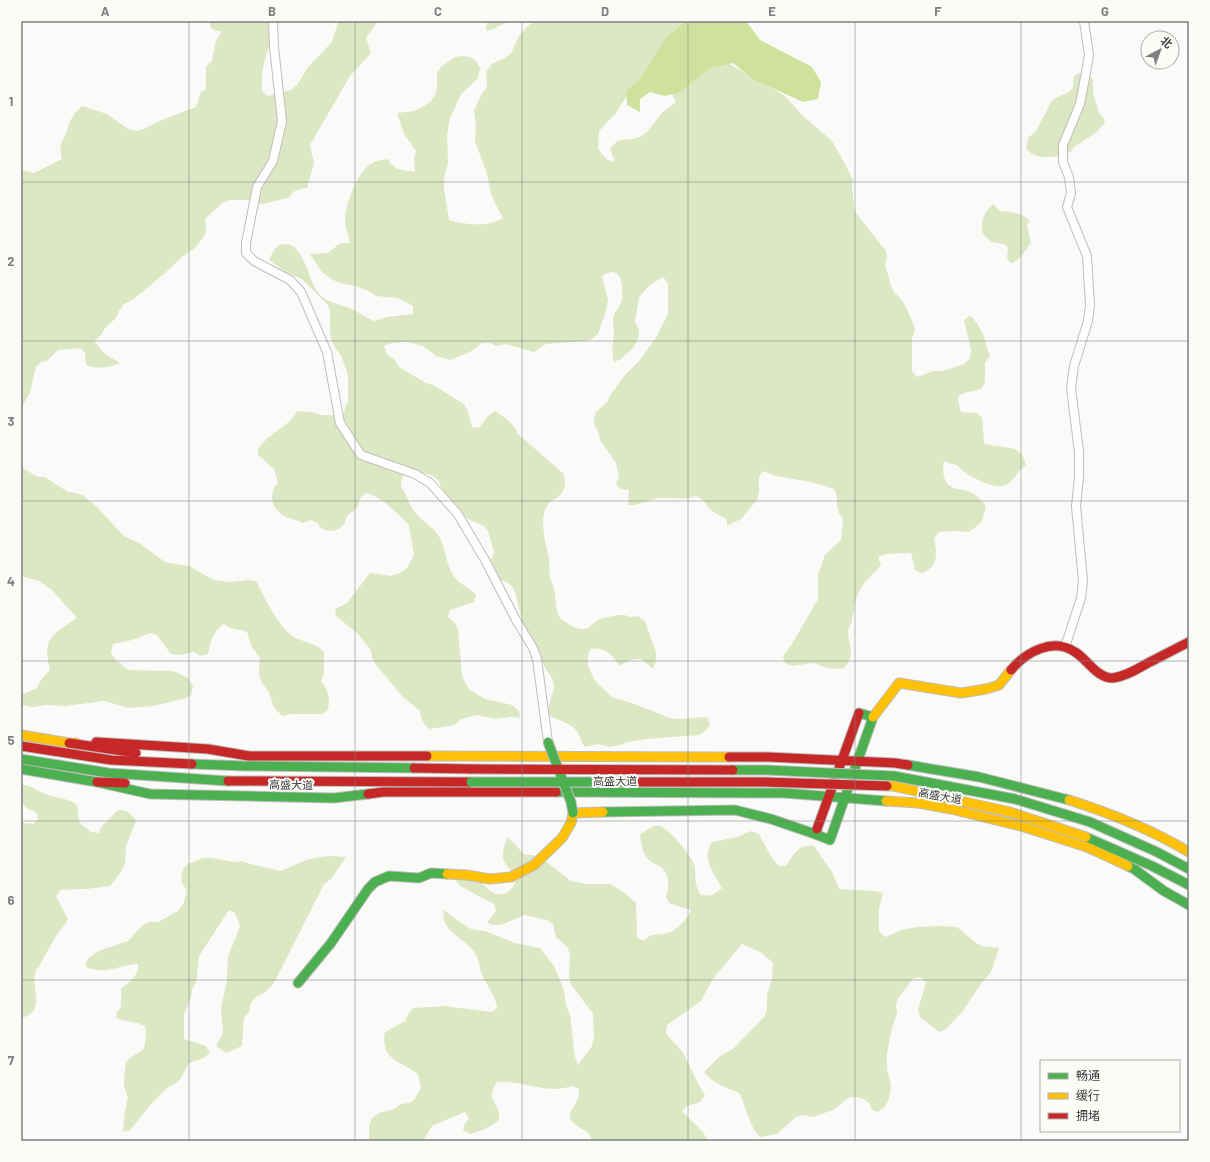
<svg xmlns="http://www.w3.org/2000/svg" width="1210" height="1162" viewBox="0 0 1210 1162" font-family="Barlow,'Noto Sans SC',sans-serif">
	<rect width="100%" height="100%" fill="#fafbf9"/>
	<g fill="#dde7c3">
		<path d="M210 21H268L269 34 272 41C264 58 261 72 262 91L268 96 291 90 297 85 308 67 331 43 339 21H378L366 38 371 53 350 76 310 145 314 163 307 188 300 189 293 192 288 198 262 204H255L248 200H230L222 203 205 219 206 227 205 235 196 247 182 257 165 273 134 299 124 304 119 311 116 318 105 328 101 335 94 341 105 354 120 363C110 367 97 370 86 365L85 353 81 348 58 350 47 361 41 362 36 367 30 393 21 408V170L34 173 62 159C58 146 62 143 67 131 71 118 72 116 82 106L107 114 128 129 137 131 144 129 159 121 196 107 201 92 206 89V67L212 61 215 43 222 31H215L210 26Z"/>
		<path d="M487 21H510L493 29 486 31Z"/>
		<path d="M533 21H683L682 30 678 37 632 87 616 113 599 131 598 148 602 154 608 160 615 162 610 149C621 133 629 144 643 135 651 129 655 121 661 114 665 109 672 106 676 102 671 93 670 84 670 73L728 63 785 96 802 115 832 141 845 164 853 180 852 188 855 212 886 251 887 258 885 266 888 274 890 283 894 292 900 298 905 305 913 323 915 330 912 338V371L917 377 933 371H942L950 369 964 364 970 358 971 350 964 320 970 316C984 328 984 340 990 356L985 363V382L981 389 965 393 958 396 959 405 961 412 976 413 982 417 984 443C1001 451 1022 440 1026 466 1015 471 1015 483 1003 486 994 488 974 479 966 473 962 471 960 467 956 465 952 464 948 463 944 461 942 473 943 486 957 489 962 490 967 490 972 493 977 496 982 501 986 506L982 521 975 528 968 532 953 531 939 532 934 538C937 554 939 566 922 573L915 570 911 553 887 554 878 557 881 565C875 573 866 579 861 588 855 597 854 610 852 620 851 624 848 628 848 632 848 646 857 656 843 669L827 668 814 663 792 666 785 663 783 656 792 644 818 599V575L825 555 841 540 843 519 839 513 837 506V497L834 489 811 482 776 476 763 471 759 477V492L757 500 741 519 727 526V519C721 516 715 514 710 509 705 504 704 499 696 496 685 501 671 497 659 498 647 500 640 506 628 505L629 490 621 489 616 484 619 478 616 463 600 440 599 433 595 427 594 419 596 412 607 402 610 396 624 376 640 360 657 336 668 314V283L663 277 650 285 639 297 635 322 639 330 638 340 632 349 621 359 614 362C611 352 613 345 614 334 614 329 613 324 613 319 614 311 621 307 622 299 623 285 622 263 602 276L608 300 606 311 598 334 592 339 585 341 546 344 534 352 505 344 496 346 490 343H482L470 352 450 360 436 356 423 346 408 342 392 343 384 346 387 354 395 360 399 367 426 383 433 385 464 404 468 411 472 427 479 428 488 416 495 411C505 418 513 422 518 434L564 474C570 503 546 495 544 514 541 528 546 544 549 559 550 565 549 571 550 577 551 582 554 587 555 592 556 600 555 608 559 616 562 621 576 629 582 629 590 630 593 622 600 619 604 618 620 614 624 615 632 617 628 618 638 616L645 621 656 653V661L653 669C650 667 646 662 643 660 636 656 626 662 620 666 611 655 606 646 590 649L588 657V666L595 681 612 697 637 705 670 718 680 719 707 717 710 724 706 730 700 735 646 739 629 742 616 746 608 747 599 744 585 747C580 742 581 735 576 730 570 723 558 720 550 716L548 709 554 688 553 680 546 669 531 643 523 625 515 592 511 585 490 574 488 567 494 552 488 531 484 526 468 519 452 504 443 491 438 480 431 475 423 473 406 472 402 478 401 487C407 494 408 501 412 508 419 521 435 526 441 540 446 552 447 570 457 580 462 585 470 588 476 595L474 602 450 610 448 617 455 623 458 630 462 675 465 683 470 690 485 699 512 705 519 711 520 718 511 717 495 719 477 715 461 719 454 725 430 729C424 724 420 720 420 711L403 697 376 665 372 658 371 650 358 634 336 616 335 609 347 603 370 573 391 576 400 573 407 568 414 555 409 525 386 503 374 496 366 493 360 498C358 513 352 509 346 518 345 520 345 523 344 524 340 531 327 533 321 528 319 527 319 525 318 523L310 520 303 523C297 520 290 519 284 516 271 509 268 493 278 483L274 469 258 455V448C262 445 265 440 269 437 280 428 290 424 297 411L312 412 321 415H329L337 416 344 414 345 407 348 401V379L347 371 341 356 334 346 331 338 330 330V311L328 305 302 279 287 273 269 260C272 253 276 244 285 244 306 245 308 284 321 296 329 303 339 304 349 308 358 311 365 317 374 321L387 317 413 314V306L398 298 376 296 369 291 355 286 340 283 333 280 322 272 310 254 327 253 341 243H350C349 235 345 229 345 222 344 208 357 174 368 166 374 161 381 160 388 159 394 171 403 170 415 172L414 159 416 151 404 134 397 113 414 111 424 106 431 101 435 95 437 88V73L441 67 455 57 462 56 470 57 476 61 480 68 478 78 461 94 450 118 447 135 448 162 444 179V188L449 220C464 225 489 227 503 218L499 211 491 194 487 174 475 141 476 126 474 111 482 93 487 88 486 72 492 64 505 58 511 53 520 34Z"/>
		<path d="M1079 73 1090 76 1093 80V93L1099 113 1103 117 1105 122 1097 132 1074 147 1071 152C1057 158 1037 161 1026 149L1028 138 1036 131 1051 102 1056 98 1069 92 1073 88 1074 76Z"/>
		<path d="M993 204 1000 211C1011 212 1022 212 1030 221L1027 225 1031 243C1025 251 1020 261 1010 263L1007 257 1008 248 1004 244 991 242 983 234C980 222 984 212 993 204Z"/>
		<path d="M21 467 38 477H45L68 492 76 493 84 496 97 507 124 536 139 543 165 562 181 565 189 566 214 580 231 582 248 580 256 581C265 598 278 627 294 637 305 643 316 643 324 652V674L321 681C329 691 330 697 328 709L323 714H291L283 716 277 711 273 705 269 692 261 681 259 673 260 658 252 647 247 632C237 628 233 631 224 624 213 631 211 641 208 654L200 656 194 652 179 655 171 654 157 635 150 633 132 640 113 644 111 653 115 659 128 670 173 671 188 678 193 686 191 695 183 699 153 706 129 708 104 701 65 706 48 705 32 707 21 705V693L24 694 37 688 40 681 50 670C42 638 52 635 77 618L52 590 39 581 21 576Z"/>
		<path d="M21 785C32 785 38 792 48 795 58 799 70 798 77 805L79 822 91 832 99 833 101 827 118 810C127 810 131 813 136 821L126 846 125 863 121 872 110 886 86 889 61 890 56 896 68 919C65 926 60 930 56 936 50 946 45 956 39 966 38 968 35 971 35 974 31 989 47 1012 21 1018V823L34 824 38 819 36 812C20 807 21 801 21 785Z"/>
		<path d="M654 826C656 826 658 825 660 826 669 829 690 854 693 862 698 875 692 882 701 895 711 897 715 894 722 888 714 873 701 859 712 842L737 837 751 831 759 834 772 858 779 866H786C794 854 798 844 814 846L832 872 839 889C853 891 870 889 883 893L879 909V932L886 937 901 930 917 927 941 926 957 927 976 943 982 946 999 948 991 972 981 984 962 1012 945 1030 939 1032 920 1017 918 1010 926 982 920 977 913 979 898 998 896 1005 897 1013 892 1028 887 1054V1069L891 1085 889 1099 885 1107 878 1112 872 1110 869 1103 863 1099 856 1097 848 1098 835 1109 819 1115 811 1117 803 1115 796 1117 777 1134 760 1137C750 1128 746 1106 739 1093 727 1087 712 1084 704 1072L720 1056 733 1049 764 1017 767 1010V995L772 978 773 963 762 953 742 944 712 980 701 1001 667 1025 666 1033C671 1040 679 1047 683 1053 691 1067 696 1082 705 1095L700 1102 687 1106 682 1111 703 1132 708 1141H592C589 1127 571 1128 570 1116 570 1109 576 1105 578 1099 579 1096 579 1092 579 1089L572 1086C547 1095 522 1080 497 1082 484 1101 501 1102 499 1120 491 1127 481 1131 471 1134L463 1130 465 1123 469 1119 465 1112 432 1126 423 1141H369V1126L372 1118 379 1113 394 1109 401 1104 409 1103 414 1100 421 1088 418 1074C400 1061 380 1060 385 1032L405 1021 408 1014 413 1008 444 1006 492 1012 497 1008C496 997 488 987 483 977 479 969 480 961 475 953 466 939 439 931 444 910L457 920 471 929 485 931 515 943 540 948 554 966 564 990 566 1006 570 1014 575 1057 578 1065 592 1046 594 1038 593 1014 570 983 569 976 570 954 567 947 556 937 553 924 547 920 524 915 501 925H494L487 923 496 911 494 904 460 886 456 881 461 875C467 877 475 877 480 881 483 883 485 887 489 890 503 900 513 891 517 877 503 862 498 857 508 837L525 855H533L547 862 571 881 587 884H610L625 893 636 903 637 937 643 941C653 933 652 935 663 934 675 933 687 920 691 910L669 903 666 897C669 887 670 875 661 867 656 864 651 863 647 858 642 852 641 842 640 834Z"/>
		<path d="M330 856 346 857 331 879 324 884 274 983 264 993 256 997 251 1003 249 1012 244 1018 242 1046 226 1053 216 1046 223 1033 221 1009 227 980 228 957 240 926 235 913 229 910 199 956 196 983 192 989 191 998 184 1014V1039L206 1046 210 1053 204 1058 189 1063 181 1078 175 1084 167 1088 153 1102 130 1130 123 1132 125 1111 128 1098 124 1086V1077L126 1062 130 1058 144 1049 146 1034 145 1026C136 1021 126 1022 116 1018L117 1012 121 1007V989C130 981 139 976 138 964 121 965 101 976 85 966L88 958 101 950 128 941 143 925 150 922H158L178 911 183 905 187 890C181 883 180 878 183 869L188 864 203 858H211L234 862 242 861 250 864 281 871 304 861 313 858Z"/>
	</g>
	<path fill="#d0e19d" d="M686 21H746L760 40 812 67 821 82 818 99 803 102 754 80 733 63 710 68 679 93 664 96 650 92 640 99V112L627 105 626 91 639 80 667 37Z"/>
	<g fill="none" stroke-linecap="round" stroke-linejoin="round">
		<defs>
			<g id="street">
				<path d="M273 21 274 47 282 121 273 161 257 187 246 243V253L254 261 290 280 301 292 327 352 340 423 361 455 415 474 430 483 457 513 485 560 516 620 533 648 537 659 548 742"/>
				<path d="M1065 647 1081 598 1083 581 1076 506 1079 477V452L1071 388 1074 366 1088 321 1090 305 1087 256 1067 207 1071 193 1069 177 1063 162V145L1080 104 1085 78 1089 55 1084 21"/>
			</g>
			<g id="fast">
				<path d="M21 759 109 773 228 781"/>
				<path d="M192 764 246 766 414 768"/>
				<path d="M908 765 979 777 1069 800"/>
				<path d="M21 769 97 782 150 794 334 798 368 794"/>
				<path d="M556 792 784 793 886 801"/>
				<path d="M603 812 735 810 771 819 815 834"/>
				<path d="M1090 822 1157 852 1189 869"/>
				<path d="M817 829 815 834 830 840 873 717 859 713"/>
				<path d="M1086 837 1152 866 1189 885"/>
				<path d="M1128 866 1134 869 1164 891 1189 905"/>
				<path d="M298 983 331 943 368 889 375 882 389 876 419 878 431 873 447 874"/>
			</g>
			<g id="slow">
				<path d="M873 717 899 683 961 693 986 689 999 685 1011 670"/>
				<path d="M21 735 69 743H76"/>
				<path d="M427 756 729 757"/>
				<path d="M1069 800C1110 813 1152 830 1189 852"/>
				<path d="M886 801 918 803 951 809 1021 826 1087 847 1128 866"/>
				<path d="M447 874 467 875 490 879 511 877 534 865 562 838 571 823 573 813 603 812"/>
			</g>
			<g id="jam">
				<path d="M1011 670C1026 652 1053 637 1075 652 1087 659 1097 678 1112 678 1125 677 1137 669 1148 663 1162 656 1175 649 1189 642"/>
				<path d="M96 742 208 749 249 756H427"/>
				<path d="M69 743 136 753"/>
				<path d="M21 746 111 760 192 764"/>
				<path d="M729 757H768L895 763 908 765"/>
				<path d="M414 768 472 769"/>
				<path d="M228 781 471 782"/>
				<path d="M97 782 125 783"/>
				<path d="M368 794 383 792H556"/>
				<path d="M817 829 859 713"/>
			</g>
		</defs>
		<use href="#street" stroke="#bebebd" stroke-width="10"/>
		<use href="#fast" stroke="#bebebd" stroke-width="11"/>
		<use href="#slow" stroke="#bebebd" stroke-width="11"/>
		<use href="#jam" stroke="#bebebd" stroke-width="11"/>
		<use href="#street" stroke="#fefefe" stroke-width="8"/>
		<use href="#fast" stroke="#4caf50" stroke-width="9"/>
		<use href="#slow" stroke="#ffc107" stroke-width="9"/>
		<use href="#jam" stroke="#c62828" stroke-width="9"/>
		<defs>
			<g id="fast-bridge">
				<path d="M548 742 571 802 573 813"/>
				<path d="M733 770H766L894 776 1015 799 1090 822"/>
				<path d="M471 782H634"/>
			</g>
			<path id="slow-bridge" d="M887 786H893L1010 812 1086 837"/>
			<g id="jam-bridge">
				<path d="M472 769 733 770"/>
				<path d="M634 782H765L887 786"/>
			</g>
		</defs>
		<use href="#fast-bridge" stroke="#bebebd" stroke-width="11" stroke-linecap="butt"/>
		<use href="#slow-bridge" stroke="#bebebd" stroke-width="11" stroke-linecap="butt"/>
		<use href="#jam-bridge" stroke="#bebebd" stroke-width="11" stroke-linecap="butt"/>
		<use href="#fast-bridge" stroke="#4caf50" stroke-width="9"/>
		<use href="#slow-bridge" stroke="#ffc107" stroke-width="9"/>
		<use href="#jam-bridge" stroke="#c62828" stroke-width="9"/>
	</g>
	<path fill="none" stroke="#7e7f7e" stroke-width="1" stroke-opacity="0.55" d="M189 21V1141M355 21V1141M522 21V1141M688 21V1141M855 21V1141M1021 21V1141M21 182H1189M21 341H1189M21 501H1189M21 661H1189M21 821H1189M21 980H1189"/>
	<g text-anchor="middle" stroke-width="4" stroke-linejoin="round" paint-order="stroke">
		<g font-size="11" fill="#3b3c3b" stroke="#fafcf8">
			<text x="615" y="785">高盛大道</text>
			<text transform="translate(291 785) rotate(1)" y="4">高盛大道</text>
			<text transform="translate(940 796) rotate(10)" y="4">高盛大道</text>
		</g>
	</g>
	<rect width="1210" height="1162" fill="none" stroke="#fafcf8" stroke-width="44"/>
	<rect x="1040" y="1060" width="140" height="72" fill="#fafcf8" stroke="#aeafac"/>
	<rect x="1048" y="1073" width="20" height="6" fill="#4caf50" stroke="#aeafac"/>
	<text x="1076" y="1080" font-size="12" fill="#3b3c3b">畅通</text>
	<rect x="1048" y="1093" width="20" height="6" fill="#ffc107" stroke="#aeafac"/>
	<text x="1076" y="1100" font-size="12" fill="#3b3c3b">缓行</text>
	<rect x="1048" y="1113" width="20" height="6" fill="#c62828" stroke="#aeafac"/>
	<text x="1076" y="1120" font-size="12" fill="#3b3c3b">拥堵</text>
	<g transform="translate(1160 50) rotate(41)"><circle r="19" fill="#fafcf8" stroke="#aeafac"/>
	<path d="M0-3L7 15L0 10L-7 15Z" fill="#7e7f7e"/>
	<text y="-6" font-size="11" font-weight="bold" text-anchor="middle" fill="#3b3c3b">北</text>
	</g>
	<rect x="22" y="22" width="1166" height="1118" fill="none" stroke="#7e7f7e" stroke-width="1.5"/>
	<g font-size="13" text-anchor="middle" font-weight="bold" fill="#7e7f7e">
		<text x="105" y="16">A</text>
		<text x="272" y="16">B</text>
		<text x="438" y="16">C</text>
		<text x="605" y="16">D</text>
		<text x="772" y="16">E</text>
		<text x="938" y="16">F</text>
		<text x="1105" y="16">G</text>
		<text x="11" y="106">1</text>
		<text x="11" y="266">2</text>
		<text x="11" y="426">3</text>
		<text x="11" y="586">4</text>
		<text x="11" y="745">5</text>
		<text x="11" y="905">6</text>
		<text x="11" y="1065">7</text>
	</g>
</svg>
